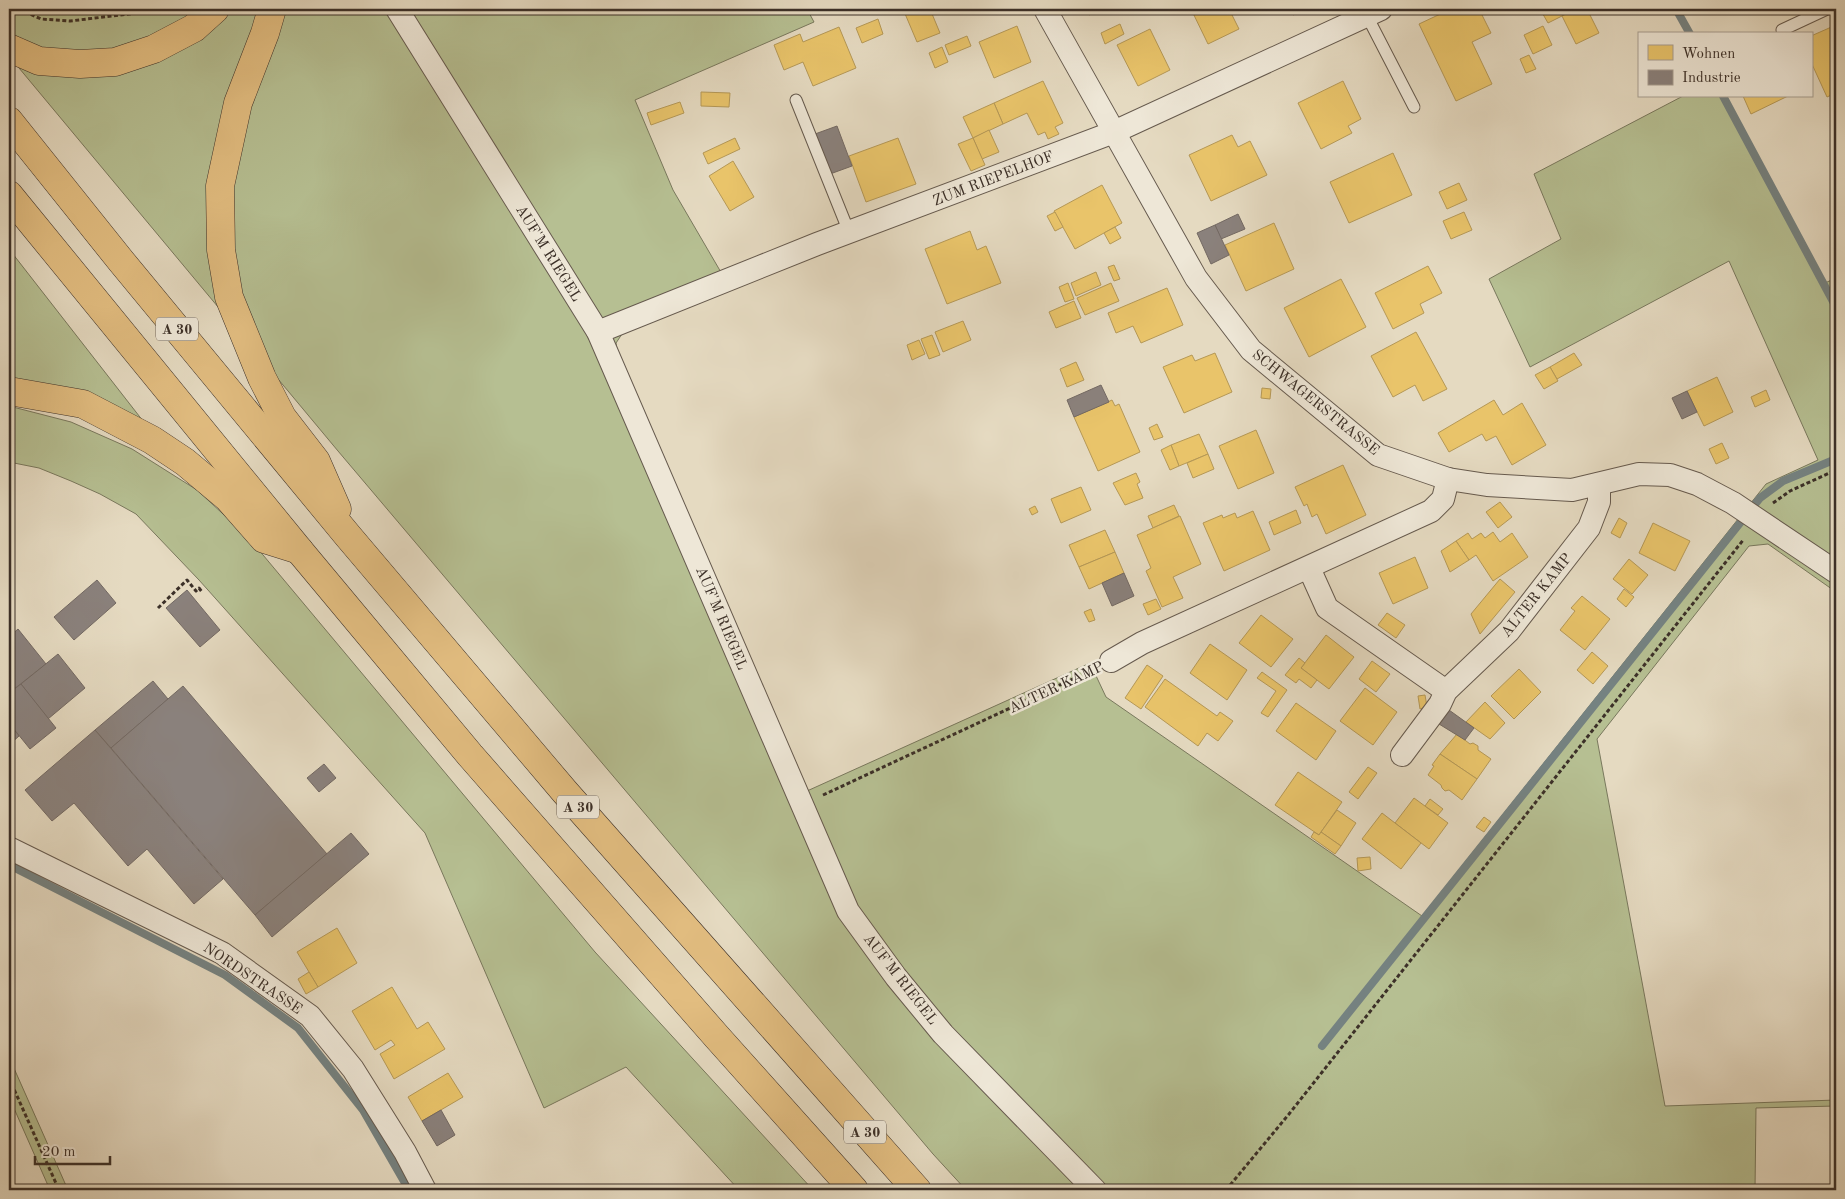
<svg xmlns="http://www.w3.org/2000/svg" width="1845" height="1199" viewBox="0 0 1845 1199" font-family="'Old Standard TT',serif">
	<rect width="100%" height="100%" fill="#e5dac1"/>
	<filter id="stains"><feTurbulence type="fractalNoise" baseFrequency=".004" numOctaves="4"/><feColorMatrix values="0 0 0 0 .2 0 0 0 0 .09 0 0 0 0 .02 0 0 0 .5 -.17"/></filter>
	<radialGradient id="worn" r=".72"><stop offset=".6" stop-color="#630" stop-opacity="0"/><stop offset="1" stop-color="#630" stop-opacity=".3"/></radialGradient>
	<g fill="#b6bf92" stroke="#79785d">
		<path d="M9 9H807L814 22 635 100 673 190 722 274 622 334 616 343 617 349 807 791 1090 663 1106 697 1422 916 1766 484 1818 460 1729 261 1530 367 1489 279 1561 239 1534 174 1683 96H1726L1825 283 1836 278V592L1768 544 1749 546 1597 739 1665 1106 1836 1100V1106L1756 1108 1755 1190H966L933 1154 338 451 9 56Z"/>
		<path d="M9 249 143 421 86 395 9 377Z"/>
		<path d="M9 406 71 422 132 449 197 490 248 537 595 952 813 1190H739L626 1067 544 1108 425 833 199 580 136 514 100 494 71 481 39 468 9 462Z"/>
		<path d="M9 1057 68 1190H50L9 1097Z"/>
	</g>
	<g fill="#e9c46a" stroke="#b59856">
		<path d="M903 9H930L940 33 917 42Z"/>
		<path d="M1086 9H1100L1089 15Z"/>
		<path d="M1191 9H1229L1239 29 1208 44Z"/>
		<path d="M1290 9H1306L1293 15Z"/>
		<path d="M1451 9H1479L1491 33 1472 42 1492 84 1456 101 1419 24Z"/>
		<path d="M1540 9H1576L1548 23Z"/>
		<path d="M1576 9H1587L1599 33 1576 44 1562 16Z"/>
		<path d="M878 19 883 34 862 43 856 28Z"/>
		<path d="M1120 24 1124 34 1105 44 1101 33Z"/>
		<path d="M1836 25V93L1827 97 1811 62V36Z"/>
		<path d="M1017 26 1031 62 994 78 979 42Z"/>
		<path d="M1543 26 1552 45 1533 54 1524 35Z"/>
		<path d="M839 27 856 68 813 86 803 62 784 70 774 45 800 34 803 42Z"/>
		<path d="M1150 29 1170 70 1138 86 1117 45Z"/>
		<path d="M967 36 971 46 949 55 945 45Z"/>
		<path d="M942 47 948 62 935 68 929 53Z"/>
		<path d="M1529 55 1536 69 1526 73 1520 59Z"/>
		<path d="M1043 81 1063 123 1055 127 1059 134 1048 139 1045 132 1038 135 1027 113 1003 124 994 103Z"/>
		<path d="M1343 81 1361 119 1348 126 1352 133 1321 149 1298 103Z"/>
		<path d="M701 92 730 93 729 107 701 106Z"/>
		<path d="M1743 96H1788L1751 114Z"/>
		<path d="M680 102 684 113 651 125 647 113Z"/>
		<path d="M994 103 1003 124 973 138 963 117Z"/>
		<path d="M989 130 999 152 982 159 973 138Z"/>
		<path d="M1232 135 1238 147 1250 141 1267 175 1211 201 1189 155Z"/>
		<path d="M735 138 740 149 708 164 703 153Z"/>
		<path d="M898 138 916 184 866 202 849 156Z"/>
		<path d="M973 138 985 165 971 171 958 144Z"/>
		<path d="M1393 153 1412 195 1349 223 1330 182Z"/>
		<path d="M733 161 754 197 730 211 709 176Z"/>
		<path d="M1459 183 1467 200 1447 209 1439 192Z"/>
		<path d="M1102 185 1122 223 1075 249 1054 211Z"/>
		<path d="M1055 212 1063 227 1055 231 1047 216Z"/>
		<path d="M1464 212 1472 230 1451 239 1443 221Z"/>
		<path d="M1274 223 1294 269 1246 291 1225 245Z"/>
		<path d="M1115 227 1121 238 1110 244 1104 233Z"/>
		<path d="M970 231 977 250 986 246 1001 283 947 304 925 249Z"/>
		<path d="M1114 265 1120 279 1114 281 1108 267Z"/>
		<path d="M1428 266 1442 293 1420 304 1424 313 1393 329 1375 293Z"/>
		<path d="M1096 272 1101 285 1076 296 1071 283Z"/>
		<path d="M1341 279 1366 327 1309 357 1284 308Z"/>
		<path d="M1068 283 1074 299 1065 302 1059 287Z"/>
		<path d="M1111 283 1119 301 1085 315 1077 298Z"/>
		<path d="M1167 288 1183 325 1141 343 1133 326 1116 333 1108 313Z"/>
		<path d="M1074 301 1081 318 1056 328 1049 312Z"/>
		<path d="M963 321 971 340 943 352 935 332Z"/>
		<path d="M1416 332 1447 389 1423 401 1415 385 1393 397 1371 356Z"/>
		<path d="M932 335 940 355 929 359 921 339Z"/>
		<path d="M919 340 925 354 912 360 907 345Z"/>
		<path d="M1215 353 1232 392 1184 413 1163 367 1192 355 1195 361Z"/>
		<path d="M1574 353 1582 365 1557 379 1550 367Z"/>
		<path d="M1076 362 1084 380 1067 387 1060 369Z"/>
		<path d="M1550 367 1558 381 1544 389 1535 375Z"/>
		<path d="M1717 377 1733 412 1704 426 1687 391Z"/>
		<path d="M1262 388 1271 389 1270 399 1261 398Z"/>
		<path d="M1766 390 1770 400 1755 407 1751 397Z"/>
		<path d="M1112 400 1115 406 1119 404 1140 452 1098 471 1074 417Z"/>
		<path d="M1494 400 1503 415 1522 403 1546 445 1512 465 1496 436 1486 441 1482 434 1449 452 1438 433Z"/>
		<path d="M1157 424 1163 437 1154 440 1149 428Z"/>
		<path d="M1256 430 1274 473 1238 489 1219 446Z"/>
		<path d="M1199 434 1208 454 1179 466 1171 445Z"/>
		<path d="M1722 443 1729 458 1716 464 1709 449Z"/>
		<path d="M1171 445 1179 466 1170 470 1161 450Z"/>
		<path d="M1208 454 1214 469 1193 478 1187 463Z"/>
		<path d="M1343 465 1366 515 1326 534 1317 514 1312 517 1307 504 1304 506 1295 487Z"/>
		<path d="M1136 473 1140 482 1137 484 1143 498 1125 505 1113 483Z"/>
		<path d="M1081 487 1091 510 1061 523 1051 499Z"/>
		<path d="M1500 502 1512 517 1498 528 1486 512Z"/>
		<path d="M1174 505 1179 516 1153 528 1148 516Z"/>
		<path d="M1035 506 1038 512 1032 515 1029 509Z"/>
		<path d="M1296 510 1301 523 1274 535 1269 522Z"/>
		<path d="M1253 511 1270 550 1224 571 1203 523 1222 515 1223 518 1235 513 1237 518Z"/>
		<path d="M1180 516 1201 564 1173 577 1183 598 1162 607 1146 571 1151 568 1137 535Z"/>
		<path d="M1619 518 1627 523 1620 538 1611 533Z"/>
		<path d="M1653 523 1690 541 1675 571 1639 553Z"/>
		<path d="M1105 530 1115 552 1079 567 1069 545Z"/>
		<path d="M1493 532 1500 542 1512 533 1528 557 1493 581 1476 555 1469 560 1456 541 1468 533 1472 539 1481 533 1485 538Z"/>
		<path d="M1456 541 1469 560 1450 572 1441 551Z"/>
		<path d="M1115 552 1124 573 1089 589 1079 567Z"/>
		<path d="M1415 557 1428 588 1393 604 1379 573Z"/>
		<path d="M1629 559 1648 575 1632 594 1613 579Z"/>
		<path d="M1500 579 1515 592 1480 634 1471 614Z"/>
		<path d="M1624 589 1634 597 1626 607 1617 599Z"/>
		<path d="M1582 596 1610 619 1585 650 1560 630 1575 611 1571 608Z"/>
		<path d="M1156 599 1161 609 1148 615 1143 604Z"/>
		<path d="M1091 609 1095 620 1089 622 1084 612Z"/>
		<path d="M1387 613 1405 625 1396 638 1378 625Z"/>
		<path d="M1261 615 1293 639 1271 667 1239 643Z"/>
		<path d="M1326 635 1354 657 1329 689 1301 668Z"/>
		<path d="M1210 644 1247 670 1227 700 1190 673Z"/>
		<path d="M1592 652 1608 666 1593 684 1577 670Z"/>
		<path d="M1299 658 1305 663 1301 668 1317 680 1311 688 1299 679 1296 683 1285 675Z"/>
		<path d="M1372 661 1390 674 1376 692 1359 679Z"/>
		<path d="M1147 665 1163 676 1141 709 1125 698Z"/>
		<path d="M1519 669 1541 692 1514 719 1491 696Z"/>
		<path d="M1262 672 1287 690 1268 717 1261 713 1276 691 1257 678Z"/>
		<path d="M1165 679 1217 716 1220 712 1233 721 1218 741 1207 733 1198 746 1145 707Z"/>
		<path d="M1365 688 1397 712 1373 745 1340 721Z"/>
		<path d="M1425 695 1427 707 1420 709 1418 696Z"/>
		<path d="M1485 702 1505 723 1490 739 1466 722Z"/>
		<path d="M1296 703 1336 731 1316 760 1276 731Z"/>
		<path d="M1457 734 1470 744 1473 743 1478 746V750L1491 759 1477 779 1440 754Z"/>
		<path d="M1440 754 1477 779 1462 800 1449 790 1445 791 1442 788 1441 785 1428 775 1434 766 1432 765Z"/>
		<path d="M1368 767 1377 773 1358 799 1349 792Z"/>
		<path d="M1298 772 1342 802 1319 835 1275 805Z"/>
		<path d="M1414 798 1448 823 1429 849 1395 823Z"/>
		<path d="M1430 799 1443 809 1438 815 1425 806Z"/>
		<path d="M1337 810 1356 823 1341 846 1321 832Z"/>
		<path d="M1382 813 1421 843 1401 869 1362 839Z"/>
		<path d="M1484 817 1491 822 1484 832 1476 827Z"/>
		<path d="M1314 832 1319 835 1321 832 1341 846 1335 854 1311 837Z"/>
		<path d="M1370 857 1371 869 1358 871 1357 858Z"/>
		<path d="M337 928 357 963 318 987 297 952Z"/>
		<path d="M309 972 318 987 306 994 298 979Z"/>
		<path d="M392 987 417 1029 428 1022 445 1049 394 1079 380 1054 395 1045 391 1040 375 1050 352 1011Z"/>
		<path d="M448 1073 463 1097 422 1121 408 1097Z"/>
	</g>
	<g fill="#8a817c" stroke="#736963">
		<path d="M837 126 852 166 830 174 815 134Z"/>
		<path d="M1238 214 1245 229 1221 239 1215 225Z"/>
		<path d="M1215 225 1229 255 1211 264 1197 233Z"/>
		<path d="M1101 385 1109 402 1074 417 1067 400Z"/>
		<path d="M1687 391 1697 412 1682 419 1672 398Z"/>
		<path d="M1124 573 1134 596 1112 606 1102 583Z"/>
		<path d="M97 580 116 603 74 640 54 617Z"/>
		<path d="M187 590 220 630 200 647 166 608Z"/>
		<path d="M18 629 46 664 9 693V637Z"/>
		<path d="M58 654 85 688 48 719 21 684Z"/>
		<path d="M153 681 168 699 111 748 95 730Z"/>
		<path d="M21 684 56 728 30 749 9 723V693Z"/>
		<path d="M183 686 327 854 255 915 111 748Z"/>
		<path d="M1449 710 1474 728 1465 740 1439 724Z"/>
		<path d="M9 723 19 736 9 745Z"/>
		<path d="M95 730 223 879 194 904 147 849 128 866 74 803 52 821 25 790Z"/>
		<path d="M324 764 336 778 319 792 307 778Z"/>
		<path d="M351 833 369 854 272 937 255 915Z"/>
		<path d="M441 1110 455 1135 437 1146 422 1121Z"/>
	</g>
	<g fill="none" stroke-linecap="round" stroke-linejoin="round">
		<g stroke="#758281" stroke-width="8">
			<path d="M1676 9 1690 34"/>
			<path d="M1723 96 1836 307"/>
			<path d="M9 865 225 975 298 1028 363 1110 409 1190"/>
			<path d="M1322 1046 1760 498 1783 481 1836 459"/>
		</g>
		<defs>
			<g id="service">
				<path d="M1367 16 1414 107"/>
				<path d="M1782 30 1827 9"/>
				<path d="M796 100 849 232"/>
			</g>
			<g id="minor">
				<path d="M397 9 598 332 848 911 896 977 943 1034 1095 1190"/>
				<path d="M1045 9 1196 278 1251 350 1378 455 1448 479 1487 485 1572 490 1639 474 1670 475 1697 484 1733 503 1836 572"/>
				<path d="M598 332 817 244 1114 132 1381 9"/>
				<path d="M1309 568 1327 608 1446 691"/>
				<path d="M1111 661 1142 643 1431 511 1443 499 1448 479"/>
				<path d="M1402 755 1440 704 1446 691 1509 631 1589 528 1599 502V484"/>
				<path d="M9 848 222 953 310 1016 353 1069 405 1152 425 1190"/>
			</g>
			<g id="motorway">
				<path d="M272 9 265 33 238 103 220 186 221 250 229 297 262 378 282 417 316 461 337 509"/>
				<path d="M9 48 39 61 80 64 115 62 154 49 194 28 215 9"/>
				<path d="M9 121 121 261 348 536 565 792 917 1190"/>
				<path d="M9 195 299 550 470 755 717 1037 854 1190"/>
				<path d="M9 391 83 404 152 440 185 462 228 498 264 539 299 550"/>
			</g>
		</defs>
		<use href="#service" stroke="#665a4e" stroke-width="13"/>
		<use href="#minor" stroke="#665a4e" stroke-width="24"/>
		<use href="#motorway" stroke="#3c3028" stroke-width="29"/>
		<g stroke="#3c3028" stroke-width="3" stroke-dasharray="4 2.5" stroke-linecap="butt">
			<path d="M19 9 41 19 70 21 146 12 156 9"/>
			<path d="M1773 503 1790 491 1836 470"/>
			<path d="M158 608 187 580 196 591 199 588 202 592"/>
			<path d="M823 795 1090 671"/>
			<path d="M9 1078 59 1190"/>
			<path d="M1226 1190 1289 1114 1744 539"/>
		</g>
		<use href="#service" stroke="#eee7d7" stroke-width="11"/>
		<use href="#minor" stroke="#eee7d7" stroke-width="22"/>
		<use href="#motorway" stroke="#e2bd80" stroke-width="28"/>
	</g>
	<g text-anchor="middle" stroke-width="5" stroke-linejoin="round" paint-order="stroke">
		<g fill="#eee7d7" stroke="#71675c" stroke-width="1">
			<rect x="156" y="317.5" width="42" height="23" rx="4"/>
			<rect x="557" y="795.5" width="42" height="23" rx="4"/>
			<rect x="844" y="1120.5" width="42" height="23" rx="4"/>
		</g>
		<g font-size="14" font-weight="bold" fill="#3c3028">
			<text x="177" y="334">A 30</text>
			<text x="578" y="812">A 30</text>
			<text x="865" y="1137">A 30</text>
		</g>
		<g font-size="15" fill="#3c3028" stroke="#eee7d7">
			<text transform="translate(993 178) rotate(-21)" y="5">ZUM RIEPELHOF</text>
			<text transform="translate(549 253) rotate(58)" y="5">AUF'M RIEGEL</text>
			<text transform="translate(1316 402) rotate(39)" y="5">SCHWAGERSTRASSE</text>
			<text transform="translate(1536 595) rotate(-51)" y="5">ALTER KAMP</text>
			<text transform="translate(722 618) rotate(67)" y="5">AUF'M RIEGEL</text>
			<text transform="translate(1056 687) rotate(-25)" y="5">ALTER KAMP</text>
			<text transform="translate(253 978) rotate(34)" y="5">NORDSTRASSE</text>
			<text transform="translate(901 979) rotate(52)" y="5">AUF'M RIEGEL</text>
		</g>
	</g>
	<rect width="1845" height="1199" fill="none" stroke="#e5dac1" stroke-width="30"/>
	<rect x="10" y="10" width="1825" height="1179" fill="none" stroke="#3c3028" stroke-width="2.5"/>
	<rect x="15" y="15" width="1815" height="1169" fill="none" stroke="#3c3028"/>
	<rect x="1638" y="32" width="175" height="65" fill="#eee7d7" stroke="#a79e91"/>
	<rect x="1648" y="45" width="25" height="15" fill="#e9c46a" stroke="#a79e91"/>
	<text x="1682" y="58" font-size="15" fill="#3c3028">Wohnen</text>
	<rect x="1648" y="70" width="25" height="15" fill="#8a817c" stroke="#a79e91"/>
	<text x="1682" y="82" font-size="15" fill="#3c3028">Industrie</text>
	<path d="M35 1156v8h75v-8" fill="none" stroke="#3c3028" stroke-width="2.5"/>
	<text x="42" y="1156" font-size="15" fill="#3c3028" stroke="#eee7d7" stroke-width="4" paint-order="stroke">20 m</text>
	<rect width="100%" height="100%" filter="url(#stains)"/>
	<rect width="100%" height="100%" fill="url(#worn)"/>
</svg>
